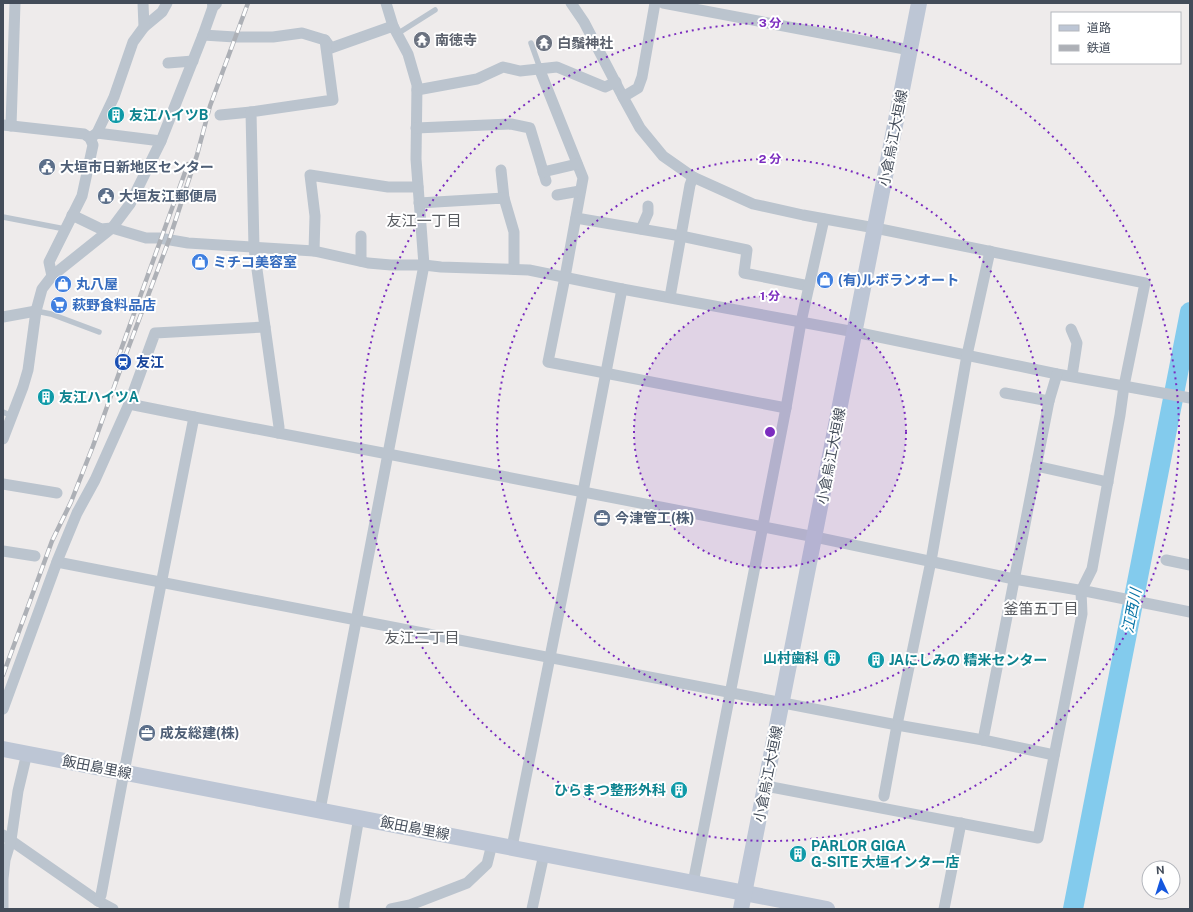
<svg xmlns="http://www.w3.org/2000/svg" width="1193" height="912" viewBox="0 0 1193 912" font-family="'Public Sans','Noto Sans JP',sans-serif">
	<rect width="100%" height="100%" fill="#eeebeb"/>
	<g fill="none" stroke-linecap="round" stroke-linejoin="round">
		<path stroke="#83cbed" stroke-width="20" d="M1073 909 1190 312"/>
		<g stroke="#bbc4ce" stroke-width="5.5">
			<path d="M397 34 435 10"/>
			<path d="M531 43 540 68"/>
			<path d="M3 217 65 229"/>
			<path d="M36 311 51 314 99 332"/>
			<path d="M3 412 12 416"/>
		</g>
		<g stroke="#bbc4ce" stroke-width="11">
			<path d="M386 3 393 26"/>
			<path d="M571 3 584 22 623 97"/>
			<path d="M655 3 642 77 638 88 623 97 640 128 663 156 693 177 753 204 803 215 875 228 1145 283 1124 386 1120 415 1092 569 1081 591 1082 614 1038 838 766 786"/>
			<path d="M663 3 910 50"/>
			<path d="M144 27 162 12 167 3"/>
			<path d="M203 35 235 37H273L302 33 325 40 331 48 393 26 408 54 417 85 416 159 424 265 320 810"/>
			<path d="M168 63 193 61"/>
			<path d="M539 68 583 178 565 277 548 362 786 408"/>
			<path d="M417 90 477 79 503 67 520 71 557 67 605 87 616 82"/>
			<path d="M220 115 251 112"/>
			<path d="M3 125 84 134 90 138 93 145 82 196 49 262 52 276"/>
			<path d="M11 126 15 3"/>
			<path d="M416 128 511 124 530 128 546 181"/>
			<path d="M97 133 161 141"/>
			<path d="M90 138 97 133 114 97 133 42 144 27 143 3"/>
			<path d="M501 170 504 198"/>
			<path d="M543 172 577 164"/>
			<path d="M557 195 580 191"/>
			<path d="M419 203 504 198 514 232V269"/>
			<path d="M72 215 101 229 112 228 146 238H159L188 243 314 251 368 263 391 265H424L441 267 529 270 622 289 855 332 1057 374 1190 398"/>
			<path d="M576 218 681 236 747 250 744 273 809 286"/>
			<path d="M641 229 648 213V206"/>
			<path d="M314 251 315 216 310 175 388 187H418"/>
			<path d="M361 261V236"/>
			<path d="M670 297 690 185 693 177"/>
			<path d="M3 317 36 311"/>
			<path d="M1071 329 1077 343 1072 376"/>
			<path d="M1005 393 1049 401 1057 374"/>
			<path d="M1049 401 983 740 1054 755"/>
			<path d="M194 417 129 404 155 333 265 327"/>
			<path d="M278 433 279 427 254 248 251 112 333 100 325 40"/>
			<path d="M3 439 23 387 28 370 36 311 42 289 52 276 112 228 130 204 161 141 203 35 214 4"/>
			<path d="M1036 466 1108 482"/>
			<path d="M3 484 57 493"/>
			<path d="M3 551 35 556"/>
			<path d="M1166 560 1190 565"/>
			<path d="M57 562 897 725 931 561 967 355 990 251"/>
			<path d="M3 709 58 559 77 513 95 480 129 404"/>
			<path d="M884 796 897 725 983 740"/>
			<path d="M3 835 98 901 113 909"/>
			<path d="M512 847 583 492 622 289"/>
			<path d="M693 883 786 408 801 322 824 219"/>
			<path d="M98 901 101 895 124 772 194 417 388 454 815 537 1014 579 1090 592 1190 612"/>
			<path d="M3 909V879L5 860 11 840 18 791 27 753"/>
			<path d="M344 909V903L359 817"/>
			<path d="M391 909 410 905 467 883 487 864 492 844"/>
			<path d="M532 909 544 854"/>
			<path d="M944 909 961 823"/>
		</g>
		<path stroke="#bbc4ce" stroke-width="14" d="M214 4 215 3"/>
		<g stroke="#bdc6d5" stroke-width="16">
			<path d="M3 749 827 909"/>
			<path d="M741 909 919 3"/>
		</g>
		<defs>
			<g id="rail">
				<path d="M118 358 188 164"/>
				<path d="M3 675 52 541 71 502 93 446 123 362 169 240 197 155 210 106 248 3"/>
			</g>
		</defs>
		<use href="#rail" stroke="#adb0b6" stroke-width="4.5"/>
		<use href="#rail" stroke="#fff" stroke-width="3" stroke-dasharray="9" stroke-linecap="butt"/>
	</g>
	<circle cx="770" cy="432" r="136" fill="#7b2cbf" fill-opacity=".12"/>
	<g fill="none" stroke="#7b2cbf" stroke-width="2" stroke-dasharray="2 4">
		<circle cx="770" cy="432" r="136"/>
		<circle cx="770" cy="432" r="273"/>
		<circle cx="770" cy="432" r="409"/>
	</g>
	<defs>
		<symbol id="temple-disc" viewBox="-11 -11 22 22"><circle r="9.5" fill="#6b7280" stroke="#fff"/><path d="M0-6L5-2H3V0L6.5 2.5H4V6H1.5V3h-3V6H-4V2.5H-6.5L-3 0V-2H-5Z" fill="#fff"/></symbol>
		<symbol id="building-disc" viewBox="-11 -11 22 22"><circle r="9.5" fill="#0f9aa8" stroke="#fff"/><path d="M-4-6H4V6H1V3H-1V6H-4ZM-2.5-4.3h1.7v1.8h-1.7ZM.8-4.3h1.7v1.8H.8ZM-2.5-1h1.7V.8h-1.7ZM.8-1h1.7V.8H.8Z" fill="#fff"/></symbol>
		<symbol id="civic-disc" viewBox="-11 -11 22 22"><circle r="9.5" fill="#5c6f8a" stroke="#fff"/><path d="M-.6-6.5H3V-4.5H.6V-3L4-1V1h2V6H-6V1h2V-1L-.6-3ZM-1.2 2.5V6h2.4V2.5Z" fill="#fff"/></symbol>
		<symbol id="shop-disc" viewBox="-11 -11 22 22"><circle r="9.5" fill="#3f7fe0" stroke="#fff"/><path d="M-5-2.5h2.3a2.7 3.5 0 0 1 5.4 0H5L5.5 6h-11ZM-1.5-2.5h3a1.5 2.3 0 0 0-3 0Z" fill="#fff"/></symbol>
		<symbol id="supermarket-disc" viewBox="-11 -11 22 22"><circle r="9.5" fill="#3f7fe0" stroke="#fff"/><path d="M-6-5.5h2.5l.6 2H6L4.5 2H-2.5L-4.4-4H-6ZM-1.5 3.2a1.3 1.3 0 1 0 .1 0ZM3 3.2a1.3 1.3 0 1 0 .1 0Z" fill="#fff"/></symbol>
		<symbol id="station-disc" viewBox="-11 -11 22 22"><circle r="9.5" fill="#1a4fb4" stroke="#fff"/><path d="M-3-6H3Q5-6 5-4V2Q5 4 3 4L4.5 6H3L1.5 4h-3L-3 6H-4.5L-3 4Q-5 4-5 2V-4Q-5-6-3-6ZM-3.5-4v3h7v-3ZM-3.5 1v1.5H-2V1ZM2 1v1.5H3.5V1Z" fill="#fff"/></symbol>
		<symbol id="office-disc" viewBox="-11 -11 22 22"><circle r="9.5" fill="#5c6f8a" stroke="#fff"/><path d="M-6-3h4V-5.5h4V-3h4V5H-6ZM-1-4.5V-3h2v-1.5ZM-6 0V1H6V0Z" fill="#fff"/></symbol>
	</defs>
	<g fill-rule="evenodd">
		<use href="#temple-disc" x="412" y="30" width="20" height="20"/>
		<use href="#temple-disc" x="534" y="33" width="20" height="20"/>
		<use href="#building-disc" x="106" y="105" width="20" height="20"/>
		<use href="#civic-disc" x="37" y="157" width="20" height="20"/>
		<use href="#civic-disc" x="96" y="186" width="20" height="20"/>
		<use href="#shop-disc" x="190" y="252" width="20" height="20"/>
		<use href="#shop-disc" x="815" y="270" width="20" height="20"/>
		<use href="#shop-disc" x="53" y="274" width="20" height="20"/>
		<use href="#supermarket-disc" x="49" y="295" width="20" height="20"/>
		<use href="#station-disc" x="113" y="352" width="20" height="20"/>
		<use href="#building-disc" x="36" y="387" width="20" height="20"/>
		<use href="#office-disc" x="592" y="508" width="20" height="20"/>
		<use href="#building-disc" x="822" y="648" width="20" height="20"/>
		<use href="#building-disc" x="866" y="650" width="20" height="20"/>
		<use href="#office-disc" x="137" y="723" width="20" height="20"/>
		<use href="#building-disc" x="669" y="780" width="20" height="20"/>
		<use href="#building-disc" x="788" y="844" width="20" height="20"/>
	</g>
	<g text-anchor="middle" stroke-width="4" stroke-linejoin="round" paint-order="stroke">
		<g font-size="14" font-weight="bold" fill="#5b616d" stroke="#fff" text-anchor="start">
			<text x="435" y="45">南徳寺</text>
			<text x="557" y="48">白鬚神社</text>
		</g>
		<g font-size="14" font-weight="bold" fill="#0d838f" stroke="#fff" text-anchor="start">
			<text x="129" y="120">友江ハイツB</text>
			<text x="59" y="402">友江ハイツA</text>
			<text x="819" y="663" text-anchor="end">山村歯科</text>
			<text x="889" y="665">JAにしみの 精米センター</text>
			<text x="666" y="795" text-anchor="end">ひらまつ整形外科</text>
			<text x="811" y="851">PARLOR GIGA<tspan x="811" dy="16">G-SITE 大垣インター店</tspan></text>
		</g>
		<g font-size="14" fill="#434c59" stroke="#fff">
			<text transform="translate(893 138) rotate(-79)" y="5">小倉烏江大垣線</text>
			<text transform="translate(831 456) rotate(-79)" y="5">小倉烏江大垣線</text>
			<text transform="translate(97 767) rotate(11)" y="5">飯田島里線</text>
			<text transform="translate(768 774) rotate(-79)" y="5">小倉烏江大垣線</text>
			<text transform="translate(415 828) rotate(11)" y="5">飯田島里線</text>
		</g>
		<g font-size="14" font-weight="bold" fill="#4e5e75" stroke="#fff" text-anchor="start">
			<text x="60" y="172">大垣市日新地区センター</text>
			<text x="119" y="201">大垣友江郵便局</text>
			<text x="615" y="523">今津管工(株)</text>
			<text x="160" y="738">成友総建(株)</text>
		</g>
		<g font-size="14" font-weight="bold" fill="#366cbe" stroke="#fff" text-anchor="start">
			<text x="213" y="267">ミチコ美容室</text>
			<text x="838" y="285">(有)ルボランオート</text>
			<text x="76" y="289">丸八屋</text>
			<text x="72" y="310">萩野食料品店</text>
		</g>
		<g font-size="14" font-weight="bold" fill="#164399" stroke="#fff" text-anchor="start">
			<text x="136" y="367">友江</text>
		</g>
		<g font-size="15" fill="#585b60" stroke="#fff">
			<text x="424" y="226">友江一丁目</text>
			<text x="1041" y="614">釜笛五丁目</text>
			<text x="422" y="643">友江二丁目</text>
		</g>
		<g font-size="15" font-style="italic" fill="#0974a6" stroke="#fff">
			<text transform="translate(1132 611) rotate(-79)" y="5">江西川</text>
		</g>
	</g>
	<circle cx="770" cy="432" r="6" fill="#7b2cbf" stroke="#fff" stroke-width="2"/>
	<g font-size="12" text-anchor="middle" font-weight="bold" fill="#7b2cbf" stroke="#fff" stroke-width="4" stroke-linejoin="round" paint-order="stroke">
		<text x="770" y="27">3 分</text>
		<text x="770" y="163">2 分</text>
		<text x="770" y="300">1 分</text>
	</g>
	<rect width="1193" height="912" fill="none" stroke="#434c59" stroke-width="8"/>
	<rect x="1051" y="12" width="130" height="52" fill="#ffffff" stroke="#b4b7bd"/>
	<rect x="1059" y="25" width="20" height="6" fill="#bdc6d5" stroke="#b4b7bd"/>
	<text x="1087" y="32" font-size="12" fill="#434c59">道路</text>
	<rect x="1059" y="45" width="20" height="6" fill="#adb0b6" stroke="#b4b7bd"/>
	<text x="1087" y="52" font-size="12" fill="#434c59">鉄道</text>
	<g transform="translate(1161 880) rotate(356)"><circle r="19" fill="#ffffff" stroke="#b4b7bd"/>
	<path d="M0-3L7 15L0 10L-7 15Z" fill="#1557de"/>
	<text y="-6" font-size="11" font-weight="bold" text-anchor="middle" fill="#434c59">N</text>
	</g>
</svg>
